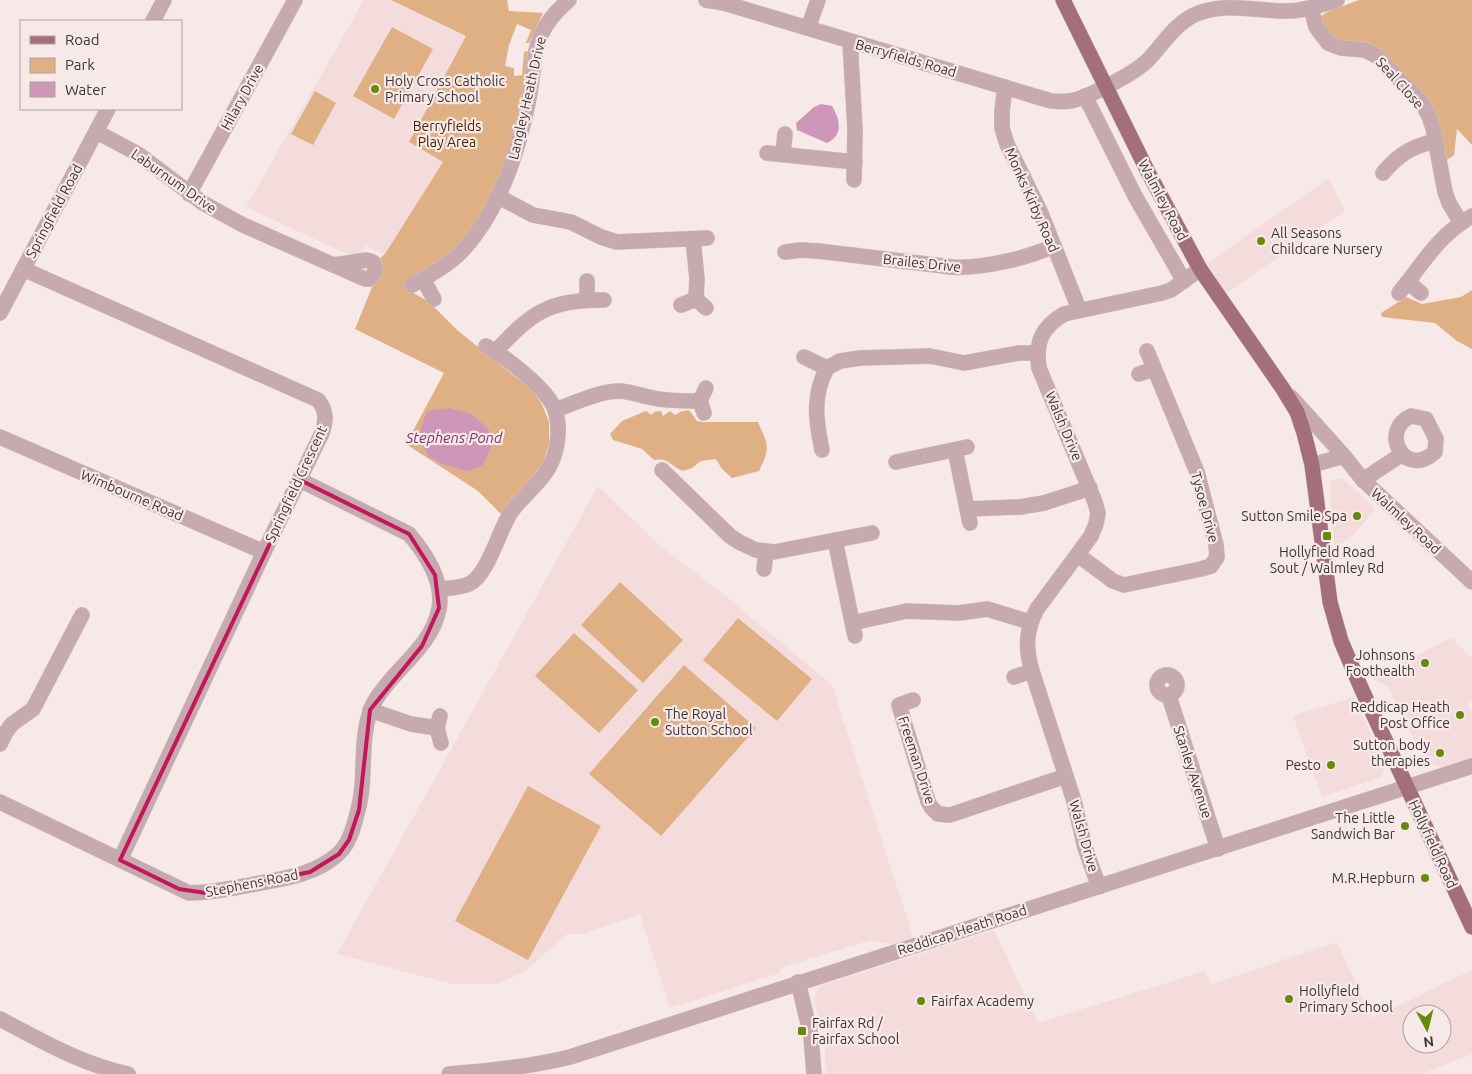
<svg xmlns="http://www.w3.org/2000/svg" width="1472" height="1074" viewBox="0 0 1472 1074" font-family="Ubuntu,sans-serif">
	<rect width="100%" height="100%" fill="#f7e9e8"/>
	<g fill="#f3dcdb" fill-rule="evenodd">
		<path d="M364 0H391L466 36 409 142 443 162 385 255 365 245 362 253 347 254 246 207Z"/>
		<path d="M1329 178 1345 211 1225 294 1205 265Z"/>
		<path d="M1342 478 1376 509 1353 535 1335 548 1332 519 1330 481Z"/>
		<path d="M598 486 659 545 716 588 832 685 913 937 892 944 871 940 780 968V973L670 1008 640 914 583 934H567L524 972 497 984H452L337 954Z"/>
		<path d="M1451 638 1472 658V701L1467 703 1472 712V758L1442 768 1426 761 1422 756 1389 688 1373 678Z"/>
		<path d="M1354 697 1384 763 1383 772 1379 778 1322 797 1293 716Z"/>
		<path d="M995 930V932L1038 1023 1205 971 1211 984 1337 942 1372 1018 1472 970V1054L1422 1074H826L825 1050 831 1043 829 1032 822 1027 814 1000 820 986ZM1412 1014H1442V1044H1412Z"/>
	</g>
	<g fill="#e0b085">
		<path d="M391 0H507L509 11 543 13 529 43H526L531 30 517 24 509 45 505 66 514 68V76L522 75 524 52 528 51C520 121 505 196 455 248 445 259 421 271 408 280L410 291 429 302 457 330 533 391 542 404 549 422V443L543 463 502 515 478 491 406 444 444 373 355 329 372 287 380 279 382 272 379 259 385 254 443 162 409 142 466 36Z"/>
		<path d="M1359 0H1472V145L1457 129 1454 155 1444 162 1439 129 1393 63 1335 41 1321 23V16L1329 11Z"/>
		<path d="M392 27 433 49 394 119 353 96Z"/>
		<path d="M315 91 336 103 313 145 291 134Z"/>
		<path d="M1472 290V349L1457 341 1435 323 1382 317 1381 313 1406 297 1422 304 1461 297Z"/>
		<path d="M689 410 697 421 703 422H758C768 445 771 447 759 471L732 478 722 469 716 459 701 461 692 468 683 471C671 467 669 457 654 460L642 449 613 440 610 434 622 421 646 411 652 415 654 412 661 411 663 416 670 411 675 415 680 412Z"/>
		<path d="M620 582 683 640 643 683 581 625Z"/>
		<path d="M738 618 812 679 777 721 703 660Z"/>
		<path d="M574 633 638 690 599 733 535 676Z"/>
		<path d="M684 665 756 728 661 836 589 774Z"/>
		<path d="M528 786 601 826 528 960 455 921Z"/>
	</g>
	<g fill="#ce97ba">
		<path d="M821 104 832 106C840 120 844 134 827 143L797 130 796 123 814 107Z"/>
		<path d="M449 408 472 414 489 430 491 448 482 466 467 471 442 464 429 457 418 437 427 411Z"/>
	</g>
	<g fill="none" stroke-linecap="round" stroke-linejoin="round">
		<defs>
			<g id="minor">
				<path d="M706 0 724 3 1051 101C1058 101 1064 102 1070 101 1088 98 1135 73 1148 60 1163 44 1174 25 1194 15 1223 2 1251 10 1281 11 1300 12 1318 6 1337 0"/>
				<path d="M1311 8 1316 27 1328 43 1341 48 1365 50 1377 56 1422 103 1429 116 1433 128 1445 192 1449 203 1461 223"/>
				<path d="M153 21 164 0"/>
				<path d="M808 28 818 0"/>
				<path d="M850 41 855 129 854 180"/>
				<path d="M1005 87 1002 111V128L1007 144 1040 211 1079 309"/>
				<path d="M1085 96 1135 196 1184 281"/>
				<path d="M97 132 138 154 203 203 243 225 365 279H369L374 274 375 268 373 262 367 260 334 265"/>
				<path d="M767 153 855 162"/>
				<path d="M783 153 785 134"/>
				<path d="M1383 173C1399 154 1411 147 1435 141"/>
				<path d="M189 194 295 0"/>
				<path d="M499 197 533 215 571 222 601 237 617 242 707 238"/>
				<path d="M693 239 697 279 696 299"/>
				<path d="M785 252 801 250 818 251 952 267C982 269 1027 258 1054 246"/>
				<path d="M23 269 318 400C327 411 326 421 322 433L264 552 120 860"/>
				<path d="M423 279 434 299"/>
				<path d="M587 281V300"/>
				<path d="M1408 282 1421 293"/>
				<path d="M412 285C429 276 447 266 460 253 498 214 517 156 528 103 538 56 528 35 569 0"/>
				<path d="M1399 293C1423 264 1437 236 1472 216"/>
				<path d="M681 305 696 299 706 308"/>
				<path d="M0 313 108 109"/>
				<path d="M496 351C531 313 550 299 604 300"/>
				<path d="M804 357 827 368 840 361 860 358 930 356 964 363 1019 353H1037"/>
				<path d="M1139 374 1154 369"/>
				<path d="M1291 397 1344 456 1363 480 1472 582"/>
				<path d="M555 410C575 403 597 392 618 391 630 391 641 396 653 398 668 401 684 401 700 401"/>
				<path d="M704 413 700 401 706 388"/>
				<path d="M1411 416 1426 419 1436 439 1435 452C1404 480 1379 430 1411 416Z"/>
				<path d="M0 437 264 552"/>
				<path d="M822 450C816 421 812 396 827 368"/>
				<path d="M955 450 970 523"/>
				<path d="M896 462 967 447"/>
				<path d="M1312 465 1344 456"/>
				<path d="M662 470 730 536 739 542 756 550 774 552 872 533"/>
				<path d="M1363 480 1402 454"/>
				<path d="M967 509 1020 507 1044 503 1090 488"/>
				<path d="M835 540 855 636"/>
				<path d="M1078 555 1113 581 1124 585 1201 569 1211 566 1217 557 1216 545 1197 472 1147 351"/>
				<path d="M764 569 766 552"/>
				<path d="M440 589C449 588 460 588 469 584 488 575 499 530 511 512 522 497 538 485 548 469 558 452 561 428 555 410 548 389 504 356 486 346"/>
				<path d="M852 623 907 611 959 613 987 609 1030 622"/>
				<circle cx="1167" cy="685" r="10"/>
				<path d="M1014 677 1032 671"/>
				<path d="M1169 696 1218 849"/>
				<path d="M913 700 899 705 928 801 931 807 938 814 950 815 1066 776"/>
				<path d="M370 710 411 724 437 728"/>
				<path d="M440 716 437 728 441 743"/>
				<path d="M0 744 6 732 12 724 33 709 82 615"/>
				<path d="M0 802 189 893C210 893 229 889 250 885 280 879 314 876 338 854 346 847 350 838 353 828 357 815 361 801 362 787 364 762 362 736 370 712 373 701 381 692 388 683 407 660 433 640 439 609 444 582 426 554 409 534L300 480"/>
				<path d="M1099 887 1085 848 1074 801 1032 671C1025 648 1026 630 1037 609L1091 536 1096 524 1098 513 1095 502 1039 368C1035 342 1042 327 1064 314L1162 293 1171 290 1200 269"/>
				<path d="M798 982 811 1036 814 1074"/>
				<path d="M0 1019C40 1040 83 1065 128 1074"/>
				<path d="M449 1074C490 1071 530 1067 570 1057L1472 766"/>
			</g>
			<path id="major" d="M1063 0 1148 172 1200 269 1283 389 1297 412 1304 433 1312 465 1330 602 1341 641 1362 690 1472 927"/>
		</defs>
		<use href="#minor" stroke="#d2c5c5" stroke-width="16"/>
		<use href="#major" stroke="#d2c5c5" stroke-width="16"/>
		<use href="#minor" stroke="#c7a9b0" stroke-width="15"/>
		<use href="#major" stroke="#a36f7d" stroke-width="15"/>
	</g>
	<path fill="none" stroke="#c2185b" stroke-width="4" stroke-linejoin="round" d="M300 480 409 534 435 575 439 608 422 646 370 710 359 810 349 840 339 854 310 872 206 893 179 889 120 860Z"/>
	<g fill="#678a0e" stroke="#f7e9e8" stroke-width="2">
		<circle cx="375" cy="89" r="5"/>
		<circle cx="1261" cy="241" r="5"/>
		<circle cx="1357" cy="516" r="5"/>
		<rect x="1322" y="531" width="10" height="10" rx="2.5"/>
		<circle cx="1425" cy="663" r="5"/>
		<circle cx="1460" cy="715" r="5"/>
		<circle cx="655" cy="722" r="5"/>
		<circle cx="1440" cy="753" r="5"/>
		<circle cx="1331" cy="765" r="5"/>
		<circle cx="1405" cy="826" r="5"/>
		<circle cx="1425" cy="878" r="5"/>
		<circle cx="1289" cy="999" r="5"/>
		<circle cx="921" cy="1001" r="5"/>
		<rect x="797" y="1026" width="10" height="10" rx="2.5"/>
	</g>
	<g text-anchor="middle" stroke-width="4.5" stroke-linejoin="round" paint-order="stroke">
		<g font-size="14" fill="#3c3737" stroke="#f7e9e8">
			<text transform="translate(906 58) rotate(16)" y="5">Berryfields Road</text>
			<text transform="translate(1400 83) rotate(48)" y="5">Seal Close</text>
			<text transform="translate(242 97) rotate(-61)" y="5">Hilary Drive</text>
			<text transform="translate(527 98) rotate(-77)" y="5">Langley Heath Drive</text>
			<text transform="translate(174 181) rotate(35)" y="5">Laburnum Drive</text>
			<text transform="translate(1032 200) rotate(66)" y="5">Monks Kirby Road</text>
			<text transform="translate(1163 200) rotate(62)" y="5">Walmley Road</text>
			<text transform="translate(54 211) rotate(-62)" y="5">Springfield Road</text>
			<text transform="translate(922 263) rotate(6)" y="5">Brailes Drive</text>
			<text transform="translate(1064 426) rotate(67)" y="5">Walsh Drive</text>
			<text transform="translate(296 484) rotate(-65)" y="5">Springfield Crescent</text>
			<text transform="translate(132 495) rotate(23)" y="5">Wimbourne Road</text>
			<text transform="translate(1205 507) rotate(75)" y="5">Tysoe Drive</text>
			<text transform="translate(1406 521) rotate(43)" y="5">Walmley Road</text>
			<text transform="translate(917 760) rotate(72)" y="5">Freeman Drive</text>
			<text transform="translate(1193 772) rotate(72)" y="5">Stanley Avenue</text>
			<text transform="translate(1084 836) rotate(74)" y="5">Walsh Drive</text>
			<text transform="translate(1433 844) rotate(65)" y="5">Hollyfield Road</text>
			<text transform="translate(252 883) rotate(-11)" y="5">Stephens Road</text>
			<text transform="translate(962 930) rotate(-18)" y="5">Reddicap Heath Road</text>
		</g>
		<g font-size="14" fill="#3c3737" stroke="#f7e9e8" text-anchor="end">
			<text x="385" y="86" text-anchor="start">Holy Cross Catholic<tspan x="385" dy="16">Primary School</tspan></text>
			<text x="1271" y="238" text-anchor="start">All Seasons<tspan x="1271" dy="16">Childcare Nursery</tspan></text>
			<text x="1347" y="521">Sutton Smile Spa</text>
			<text x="1327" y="557" text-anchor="middle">Hollyfield Road<tspan x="1327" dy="16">Sout / Walmley Rd</tspan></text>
			<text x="1415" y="660">Johnsons<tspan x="1415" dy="16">Foothealth</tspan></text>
			<text x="1450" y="712">Reddicap Heath<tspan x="1450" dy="16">Post Office</tspan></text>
			<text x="665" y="719" text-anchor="start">The Royal<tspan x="665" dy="16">Sutton School</tspan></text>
			<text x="1430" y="750">Sutton body<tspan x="1430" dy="16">therapies</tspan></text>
			<text x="1321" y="770">Pesto</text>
			<text x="1395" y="823">The Little<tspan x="1395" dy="16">Sandwich Bar</tspan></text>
			<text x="1415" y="883">M.R.Hepburn</text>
			<text x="1299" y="996" text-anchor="start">Hollyfield<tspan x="1299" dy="16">Primary School</tspan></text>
			<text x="931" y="1006" text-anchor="start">Fairfax Academy</text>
			<text x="812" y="1028" text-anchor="start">Fairfax Rd /<tspan x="812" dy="16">Fairfax School</tspan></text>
		</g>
		<g font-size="14" fill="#442501" stroke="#f7e9e8">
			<text x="447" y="131">Berryfields<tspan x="447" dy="16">Play Area</tspan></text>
		</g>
		<g font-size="15" font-style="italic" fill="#7a3765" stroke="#f7e9e8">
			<text x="454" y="443">Stephens Pond</text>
		</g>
	</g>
	<rect x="20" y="20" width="162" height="90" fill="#f7e9e8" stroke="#aca2a1"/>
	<rect x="30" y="36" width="25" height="8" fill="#a36f7d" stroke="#aca2a1"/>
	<text x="65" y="45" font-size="15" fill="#3c3737">Road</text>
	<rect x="30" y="58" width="25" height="15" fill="#e0b085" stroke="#aca2a1"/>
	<text x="65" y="70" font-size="15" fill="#3c3737">Park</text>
	<rect x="30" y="82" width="25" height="15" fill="#ce97ba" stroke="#aca2a1"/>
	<text x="65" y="95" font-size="15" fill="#3c3737">Water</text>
	<g transform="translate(1427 1029) rotate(173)"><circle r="24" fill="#f7e9e8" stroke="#aca2a1"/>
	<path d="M0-4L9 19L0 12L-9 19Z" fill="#678a0e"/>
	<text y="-8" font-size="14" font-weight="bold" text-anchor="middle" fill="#3c3737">N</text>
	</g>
</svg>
